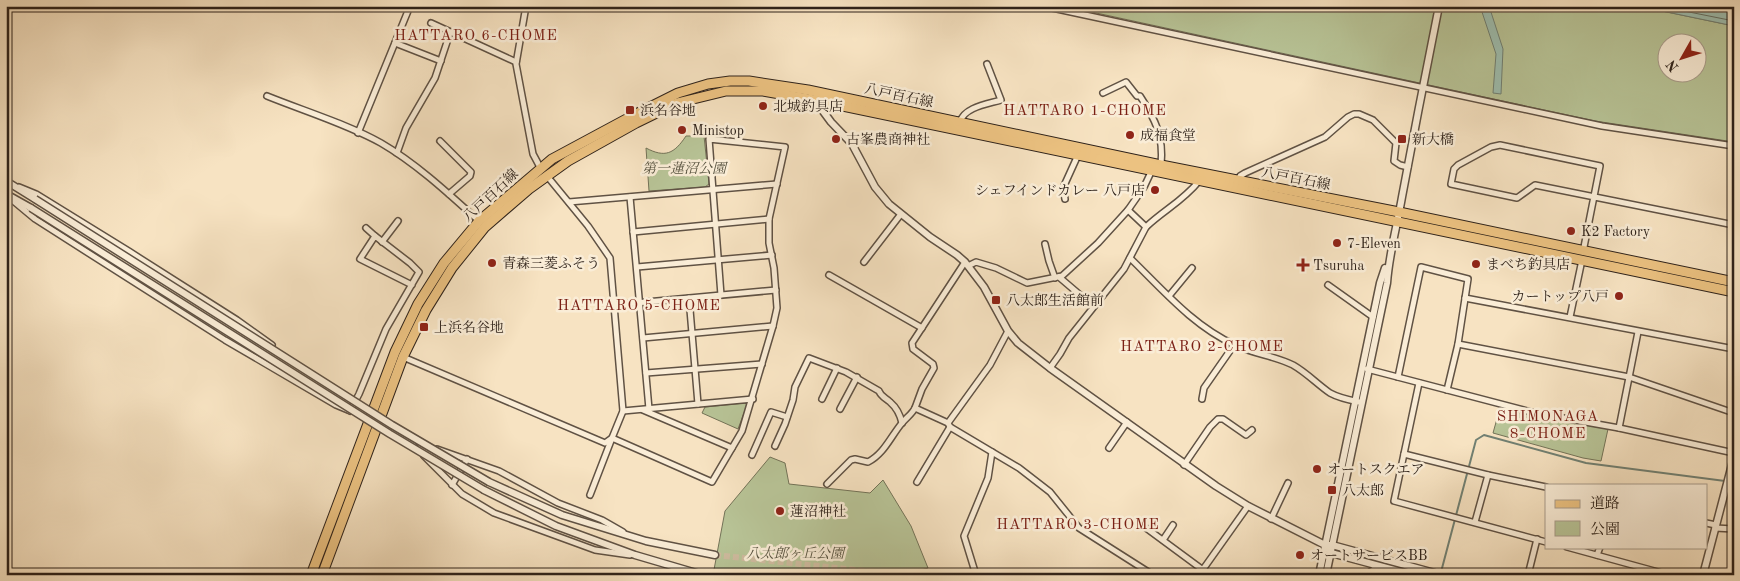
<svg xmlns="http://www.w3.org/2000/svg" width="1740" height="581" viewBox="0 0 1740 581" font-family="'Old Standard TT','Noto Serif JP',serif">
	<rect width="100%" height="100%" fill="#f7e3c2"/>
	<filter id="stains"><feTurbulence type="fractalNoise" baseFrequency=".004" numOctaves="4"/><feColorMatrix values="0 0 0 0 .2 0 0 0 0 .09 0 0 0 0 .02 0 0 0 .5 -.17"/></filter>
	<radialGradient id="worn" r=".72"><stop offset=".6" stop-color="#630" stop-opacity="0"/><stop offset="1" stop-color="#630" stop-opacity=".3"/></radialGradient>
	<g fill="#b8c497" stroke="#737358" fill-rule="evenodd">
		<path d="M1064 6H1638L1734 26V142L1595 121ZM1668 42H1698V72H1668Z"/>
		<path d="M686 136H704L709 184 705 187 649 191 646 148C665 158 674 154 686 136Z"/>
		<path d="M745 403 747 405 738 429 702 413 705 407Z"/>
		<path d="M1500 408 1538 417 1608 429 1601 461 1583 458 1493 433Z"/>
		<path d="M770 457 785 463 789 484 870 493 883 480 911 526 928 568 921 570 920 575H891L888 569 889 575H713L725 511Z"/>
	</g>
	<g fill="#9ebeaf" stroke="#718073">
		<path d="M1480 6H1489L1503 49 1501 94 1493 93 1496 54Z"/>
		<path d="M1638 6H1734V26Z"/>
	</g>
	<g fill="none" stroke-linecap="round" stroke-linejoin="round">
		<path stroke="#667064" stroke-width="1" d="M1659 6 1734 21"/>
		<path stroke="#718073" stroke-width="2" d="M1441 572 1476 440 1484 435 1586 463 1725 481"/>
		<path stroke="#cfbca0" stroke-width="6" stroke-dasharray="6 3" stroke-linecap="butt" d="M715 555 903 575"/>
		<defs>
			<g id="minor">
				<path d="M526 6 516 64 533 154 541 169"/>
				<path d="M1043 6 1602 126 1734 146"/>
				<path d="M431 23 516 62"/>
				<path d="M395 43 441 61"/>
				<path d="M1103 93 1126 82 1137 96H1140C1155 119 1164 136 1161 165"/>
				<path d="M267 96C304 111 347 124 381 143 417 164 449 194 480 222"/>
				<path d="M960 122C964 107 988 104 1001 100L987 64"/>
				<path d="M358 133 410 6"/>
				<path d="M440 141 471 172 470 176 449 194"/>
				<path d="M397 153 406 128 435 78 450 33"/>
				<path d="M1238 180 1240 176 1245 173 1325 137 1348 117 1354 114H1359L1373 120 1396 143 1394 161 1400 165 1408 167"/>
				<path d="M19 187 36 194 130 252 237 320 272 345"/>
				<path d="M630 197 649 409"/>
				<path d="M11 199 35 219 225 340 336 405 348 410"/>
				<path d="M1065 199 1063 188 1078 155"/>
				<path d="M569 202 777 184"/>
				<path d="M1146 227C1164 210 1183 201 1199 181"/>
				<path d="M366 228 375 236"/>
				<path d="M633 232 769 219"/>
				<path d="M382 242 398 221"/>
				<path d="M1045 244 1049 261 1055 278"/>
				<path d="M1583 252 1600 166 1500 145 1491 147 1458 165 1454 169 1451 184 1517 198 1535 185 1734 225"/>
				<path d="M1130 258C1162 289 1193 326 1235 345 1254 354 1275 356 1293 365 1307 373 1317 384 1330 393 1339 398 1349 400 1359 402"/>
				<path d="M864 262 901 214"/>
				<path d="M968 266 976 262 996 268 1027 283 1062 276 1098 243 1128 210 1144 187 1152 170"/>
				<path d="M637 267 772 255"/>
				<path d="M829 275 922 328"/>
				<path d="M1059 277 1093 306"/>
				<path d="M1328 285 1373 317"/>
				<path d="M1169 296 1192 268"/>
				<path d="M689 298 698 404"/>
				<path d="M1465 298 1734 349"/>
				<path d="M614 305 776 290"/>
				<path d="M1570 317 1582 260"/>
				<path d="M1008 331 990 365 948 423 950 427 1019 468 1050 492 1079 528 1153 575"/>
				<path d="M643 338 773 326"/>
				<path d="M1458 344 1629 377 1734 413"/>
				<path d="M403 357 605 443 612 438 623 411 610 258 588 226 547 176"/>
				<path d="M1050 368 1060 354 1069 338 1124 269 1146 227 1128 210"/>
				<path d="M1367 369 1535 413 1619 428 1734 453"/>
				<path d="M646 373 762 364"/>
				<path d="M1398 377 1421 267 1468 279 1458 344 1447 390"/>
				<path d="M1419 383 1394 501 1546 542"/>
				<path d="M822 399 837 368"/>
				<path d="M1202 399 1204 388 1234 345"/>
				<path d="M915 408 922 389 934 368 933 364 913 349 912 343 965 262"/>
				<path d="M840 409 857 377"/>
				<path d="M643 410 732 448"/>
				<path d="M350 411 359 394 386 329 419 272 410 263 375 236 360 259 412 285"/>
				<path d="M623 411 753 399"/>
				<path d="M1619 428 1638 332"/>
				<path d="M414 446 405 437 415 441"/>
				<path d="M775 446 785 424 793 400 795 387 809 358 846 372 879 391C881 397 886 398 890 402 897 408 900 414 902 423"/>
				<path d="M1109 448 1127 422"/>
				<path d="M437 449 499 471 558 503 602 520 623 532"/>
				<path d="M1404 454 1488 475 1546 487"/>
				<path d="M752 455 771 412 787 417"/>
				<path d="M424 456 462 494 494 513 595 550 630 555"/>
				<path d="M1184 465 1210 427 1218 419H1223L1246 435 1252 430"/>
				<path d="M917 482 950 427"/>
				<path d="M827 484 851 460 855 459 868 462C884 454 891 436 902 423 907 417 912 414 915 408L948 423"/>
				<path d="M452 485 467 459"/>
				<path d="M590 495 612 438 712 482 742 431 773 326 777 308 774 268 769 243V219L785 147 709 139 721 295"/>
				<path d="M1271 519 1288 483"/>
				<path d="M1475 522 1488 475"/>
				<path d="M1706 523 1716 525"/>
				<path d="M1142 525 1203 570"/>
				<path d="M1715 528 1734 529"/>
				<path d="M1163 540 1173 525"/>
				<path d="M1567 547 1669 575"/>
				<path d="M1597 555 1600 547"/>
				<path d="M976 575 964 536 988 478 992 452"/>
				<path d="M1199 575 1248 506"/>
				<path d="M1366 575 1378 566"/>
				<path d="M1528 575 1537 539"/>
			</g>
			<g id="tertiary">
				<path d="M814 99 831 122 852 144 875 187 889 204 930 237 957 255 965 262 984 287 1008 331 1018 343 1050 368 1216 486 1248 506 1325 545H1332L1442 575"/>
				<path d="M6 181 35 199"/>
				<path d="M6 194 31 208"/>
				<path d="M371 416 405 437"/>
				<path d="M489 482 562 515 646 541 715 555"/>
				<path d="M484 490 556 526 635 555 703 575"/>
				<path d="M1329 550 1331 553 1413 575"/>
				<path d="M1319 575 1380 283 1385 268"/>
				<path d="M1326 575 1387 283C1389 254 1397 226 1402 197 1414 133 1426 70 1439 6"/>
				<path d="M1703 575 1734 457"/>
			</g>
			<g id="primary">
				<path d="M311 575 395 352 418 304 444 263 479 221 552 159 632 116 678 93 708 84 730 81H749L808 90 1161 165 1399 212 1734 282"/>
				<path d="M322 575 403 357 426 310 452 268 485 227 529 189 568 161 636 123 677 103 726 91H763L814 100 1734 292"/>
			</g>
		</defs>
		<use href="#minor" stroke="#605244" stroke-width="8"/>
		<use href="#tertiary" stroke="#605244" stroke-width="9"/>
		<use href="#primary" stroke="#2e221a" stroke-width="11"/>
		<use href="#minor" stroke="#faedd7" stroke-width="5"/>
		<use href="#tertiary" stroke="#faedd7" stroke-width="6"/>
		<use href="#primary" stroke="#ecc281" stroke-width="9"/>
		<defs>
			<g id="tertiary-bridge">
				<path d="M35 199 392 425 489 482"/>
				<path d="M31 208 390 434 484 490"/>
			</g>
		</defs>
		<use href="#tertiary-bridge" stroke="#605244" stroke-width="9" stroke-linecap="butt"/>
		<use href="#tertiary-bridge" stroke="#faedd7" stroke-width="6"/>
	</g>
	<g fill="#8f2418" stroke="#faedd7" stroke-width="2">
		<circle cx="763" cy="106" r="5"/>
		<rect x="625" y="105" width="10" height="10" rx="2.5"/>
		<circle cx="682" cy="130" r="5"/>
		<circle cx="1130" cy="135" r="5"/>
		<circle cx="836" cy="139" r="5"/>
		<rect x="1397" y="134" width="10" height="10" rx="2.5"/>
		<circle cx="1155" cy="190" r="5"/>
		<circle cx="1571" cy="231" r="5"/>
		<circle cx="1337" cy="243" r="5"/>
		<circle cx="492" cy="263" r="5"/>
		<circle cx="1476" cy="264" r="5"/>
		<path d="M1300.5 257.5h5v5h5v5h-5v5h-5v-5h-5v-5h5z"/>
		<circle cx="1619" cy="296" r="5"/>
		<rect x="991" y="295" width="10" height="10" rx="2.5"/>
		<rect x="419" y="322" width="10" height="10" rx="2.5"/>
		<circle cx="1317" cy="469" r="5"/>
		<rect x="1327" y="485" width="10" height="10" rx="2.5"/>
		<circle cx="780" cy="511" r="5"/>
		<circle cx="1300" cy="555" r="5"/>
	</g>
	<g text-anchor="middle" stroke-width="5" stroke-linejoin="round" paint-order="stroke">
		<g font-size="14" fill="#2e221a" stroke="#faedd7">
			<text transform="translate(899 95) rotate(12)" y="5">八戸百石線</text>
			<text transform="translate(1296 178) rotate(11)" y="5">八戸百石線</text>
			<text transform="translate(490 195) rotate(-43)" y="5">八戸百石線</text>
		</g>
		<g font-size="14" fill="#2e221a" stroke="#faedd7" text-anchor="start">
			<text x="773" y="111">北城釣具店</text>
			<text x="640" y="115">浜名谷地</text>
			<text x="692" y="135">Ministop</text>
			<text x="1140" y="140">成福食堂</text>
			<text x="846" y="144">古峯農商神社</text>
			<text x="1412" y="144">新大橋</text>
			<text x="1145" y="195" text-anchor="end">シェフインドカレー 八戸店</text>
			<text x="1581" y="236">K2 Factory</text>
			<text x="1347" y="248">7-Eleven</text>
			<text x="502" y="268">青森三菱ふそう</text>
			<text x="1486" y="269">まべち釣具店</text>
			<text x="1313" y="270">Tsuruha</text>
			<text x="1609" y="301" text-anchor="end">カートップ八戸</text>
			<text x="1006" y="305">八太郎生活館前</text>
			<text x="434" y="332">上浜名谷地</text>
			<text x="1327" y="474">オートスクエア</text>
			<text x="1342" y="495">八太郎</text>
			<text x="790" y="516">蓮沼神社</text>
			<text x="1310" y="560">オートサービスBB</text>
		</g>
		<g font-size="14" font-style="italic" fill="#575340" stroke="#faedd7">
			<text x="684" y="173">第一蓮沼公園</text>
			<text x="795" y="558">八太郎ヶ丘公園</text>
		</g>
		<g font-size="15" letter-spacing="1" fill="#7a1f14" stroke="#faedd7">
			<text x="476" y="40">HATTARO 6-CHOME</text>
			<text x="1085" y="115">HATTARO 1-CHOME</text>
			<text x="639" y="310">HATTARO 5-CHOME</text>
			<text x="1202" y="351">HATTARO 2-CHOME</text>
			<text x="1548" y="421">SHIMONAGA<tspan x="1548" dy="17">8-CHOME</tspan></text>
			<text x="1078" y="529">HATTARO 3-CHOME</text>
		</g>
	</g>
	<rect width="1740" height="581" fill="none" stroke="#f7e3c2" stroke-width="25"/>
	<rect x="8" y="8" width="1725" height="566" fill="none" stroke="#2e221a" stroke-width="2.5"/>
	<rect x="12" y="12" width="1715" height="556" fill="none" stroke="#2e221a"/>
	<rect x="1545" y="484" width="162" height="65" fill="#faedd7" stroke="#a89c8b"/>
	<rect x="1555" y="500" width="25" height="8" fill="#ecc281" stroke="#a89c8b"/>
	<text x="1590" y="508" font-size="15" fill="#2e221a">道路</text>
	<rect x="1555" y="521" width="25" height="15" fill="#b8c497" stroke="#a89c8b"/>
	<text x="1590" y="534" font-size="15" fill="#2e221a">公園</text>
	<g transform="translate(1682 58) rotate(231)"><circle r="24" fill="#faedd7" stroke="#a89c8b"/>
	<path d="M0-4L9 19L0 12L-9 19Z" fill="#8f2418"/>
	<text y="-8" font-size="14" font-weight="bold" text-anchor="middle" fill="#2e221a">N</text>
	</g>
	<rect width="100%" height="100%" filter="url(#stains)"/>
	<rect width="100%" height="100%" fill="url(#worn)"/>
</svg>
